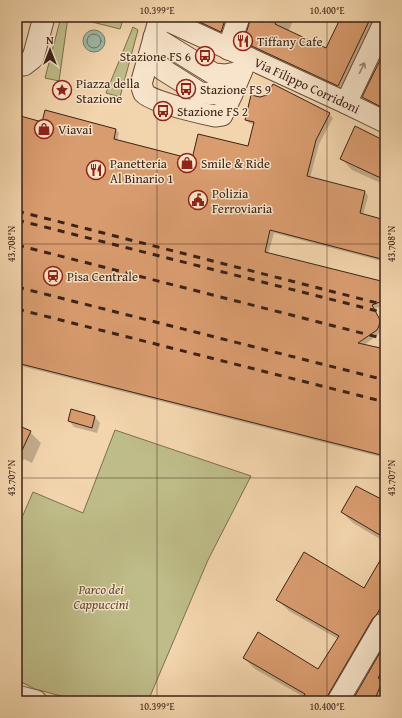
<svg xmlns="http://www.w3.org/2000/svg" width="402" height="718" viewBox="0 0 402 718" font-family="'Gentium Book Plus',serif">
	<rect width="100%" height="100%" fill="#f3d5ad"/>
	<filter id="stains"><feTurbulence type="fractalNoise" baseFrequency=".005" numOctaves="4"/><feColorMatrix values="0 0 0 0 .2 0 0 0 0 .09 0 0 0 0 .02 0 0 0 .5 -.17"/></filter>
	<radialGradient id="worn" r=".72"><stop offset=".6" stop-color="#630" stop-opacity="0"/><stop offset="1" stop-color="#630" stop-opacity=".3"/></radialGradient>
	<g fill="#bebc88" stroke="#7d6f50">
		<path d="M61 17H68L59 81 45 78Z"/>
		<path d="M80 17H111L122 23 120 29 80 19Z"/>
		<path d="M133 27 138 30 120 97 106 93Z"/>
		<path d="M115 430 251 476 208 560 148 701H80L35 689 17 680V529L33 492 83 513Z"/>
	</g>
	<circle fill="#9db9a5" stroke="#767d6c" cx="94" cy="41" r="11"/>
	<g fill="#0003">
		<path d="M170 17H248L251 20 246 22 236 46Z"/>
		<path d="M252 17H295L288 32 327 50 341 20 338 17H385L349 97 256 53 244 42Z"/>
		<path d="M385 53V114L375 109 363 97Z"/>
		<path d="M329 114 333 118 319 144 310 178 365 192 368 196 363 215 385 221V262L274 233 268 254 385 284V305L374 309 382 323 383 330 380 333 364 345 385 350V458L17 365V116L43 123 116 130 119 133 117 141 192 160 249 147 254 124 249 123 246 120Z"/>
		<path d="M385 142V185L352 170 341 158Z"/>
		<path d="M95 417 100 423 97 433 74 427 69 421Z"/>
		<path d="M17 426 30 432 41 443 32 463 24 459 17 474Z"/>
		<path d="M385 496V542L353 523 342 512 382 501Z"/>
		<path d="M17 505 23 511 17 524Z"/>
		<path d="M385 554V627L341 701H315L302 696 255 669 244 658 319 671 338 639 289 611 278 600 364 589Z"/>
		<path d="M385 651V701H353Z"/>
	</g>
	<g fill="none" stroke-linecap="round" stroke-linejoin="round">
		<circle stroke="#6c6e5e" stroke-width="1" cx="94" cy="41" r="7"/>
	</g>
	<g fill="#d99c6f" stroke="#3c2217">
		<path d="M189 17H226L221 32Z"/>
		<path d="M251 17H278L275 24 326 48 341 17H371L338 86 243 42 250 21Z"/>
		<path d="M385 50V109L362 97Z"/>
		<path d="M273 84 330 113 316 140 307 176 365 191 360 213 385 220V260L270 230 265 252 385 282V300L372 305 379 318 380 321 379 326 377 330 358 343 385 349V456L17 363V115L42 122 45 110 116 129 114 139 192 159 198 134 248 146 254 122 245 120 251 95 260 97 267 95Z"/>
		<path d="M355 126 385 141V180L340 159Z"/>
		<path d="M71 409 95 416 92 428 68 421Z"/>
		<path d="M17 425 31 431 17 461Z"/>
		<path d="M356 486 385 501V538L341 512Z"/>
		<path d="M304 552 364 588 385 552V600L377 614 373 618 328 695 326 701H301L305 694 243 658 258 632 318 669 339 636 276 600Z"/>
		<path d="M382 649 385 650V666L378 678 383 680 374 701H352Z"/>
	</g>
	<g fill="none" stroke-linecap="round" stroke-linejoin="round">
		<defs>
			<g id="minor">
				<path id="s1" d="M160 17 346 103 385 122"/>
				<path d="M160 17 141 84C142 86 143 91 144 93 151 102 201 113 215 116L222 115 232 94 247 58"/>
				<path d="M154 37 214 74 225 75 241 72"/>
				<path d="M154 42 153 51 155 60 162 69 200 93 219 94 236 77"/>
				<path d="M228 49 239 17"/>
				<path d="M17 63 24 65 33 58 44 17"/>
				<path d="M346 103 385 21"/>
				<path d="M17 696 36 701"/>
				<path d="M338 701 383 624"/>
			</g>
		</defs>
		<use href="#minor" stroke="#6a4f3c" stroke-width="23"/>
		<use href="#minor" stroke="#f7e4ca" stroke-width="21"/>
		<g stroke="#3c2217" stroke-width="3" stroke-dasharray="7 7" stroke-linecap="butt">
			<path d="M17 211 385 305"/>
			<path d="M17 220 385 313"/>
			<path d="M17 245 385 339"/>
			<path d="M17 287 385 380"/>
			<path d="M17 309 385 402"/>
		</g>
	</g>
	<defs><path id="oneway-shaft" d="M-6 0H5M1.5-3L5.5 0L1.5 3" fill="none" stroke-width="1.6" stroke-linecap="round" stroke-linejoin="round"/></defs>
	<use stroke="#9a8370" href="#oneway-shaft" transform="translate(362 68) rotate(-64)"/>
	<path fill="none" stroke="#3c2217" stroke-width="1" stroke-opacity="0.45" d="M157 17V701M327 17V701M17 244H385M17 478H385"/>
	<defs>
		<symbol id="restaurant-ring" viewBox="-11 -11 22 22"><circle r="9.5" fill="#f7e4ca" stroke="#8f2418" stroke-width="1.5"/><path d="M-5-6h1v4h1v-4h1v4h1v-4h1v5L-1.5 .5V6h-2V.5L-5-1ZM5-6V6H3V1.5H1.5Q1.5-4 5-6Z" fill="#8f2418"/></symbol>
		<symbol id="bus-ring" viewBox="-11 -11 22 22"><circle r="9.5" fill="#f7e4ca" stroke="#8f2418" stroke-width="1.5"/><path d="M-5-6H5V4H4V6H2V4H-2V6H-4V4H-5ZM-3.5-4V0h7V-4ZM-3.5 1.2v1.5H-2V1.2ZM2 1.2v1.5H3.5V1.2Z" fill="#8f2418"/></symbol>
		<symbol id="sight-ring" viewBox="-11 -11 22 22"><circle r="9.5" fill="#f7e4ca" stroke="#8f2418" stroke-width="1.5"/><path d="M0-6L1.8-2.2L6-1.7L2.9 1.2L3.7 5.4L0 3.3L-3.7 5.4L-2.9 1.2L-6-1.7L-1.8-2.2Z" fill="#8f2418"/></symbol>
		<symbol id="shop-ring" viewBox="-11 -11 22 22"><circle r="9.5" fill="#f7e4ca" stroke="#8f2418" stroke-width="1.5"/><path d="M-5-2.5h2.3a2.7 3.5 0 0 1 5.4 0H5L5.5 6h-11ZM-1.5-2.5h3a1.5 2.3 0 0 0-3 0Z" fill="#8f2418"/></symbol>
		<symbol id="civic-ring" viewBox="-11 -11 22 22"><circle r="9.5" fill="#f7e4ca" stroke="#8f2418" stroke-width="1.5"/><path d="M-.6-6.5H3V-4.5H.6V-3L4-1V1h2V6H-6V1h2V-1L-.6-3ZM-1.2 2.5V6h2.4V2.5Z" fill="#8f2418"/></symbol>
		<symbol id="station-ring" viewBox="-11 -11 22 22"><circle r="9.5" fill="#f7e4ca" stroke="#8f2418" stroke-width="1.5"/><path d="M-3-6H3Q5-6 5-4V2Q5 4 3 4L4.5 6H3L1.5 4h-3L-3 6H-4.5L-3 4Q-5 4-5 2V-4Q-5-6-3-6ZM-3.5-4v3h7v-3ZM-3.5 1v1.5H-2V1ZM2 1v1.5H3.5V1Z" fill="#8f2418"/></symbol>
	</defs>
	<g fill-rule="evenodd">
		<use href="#restaurant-ring" x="232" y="30" width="22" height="22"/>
		<use href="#bus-ring" x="194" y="45" width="22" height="22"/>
		<use href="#bus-ring" x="175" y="78" width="22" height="22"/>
		<use href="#sight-ring" x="51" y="79" width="22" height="22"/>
		<use href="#bus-ring" x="152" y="100" width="22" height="22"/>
		<use href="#shop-ring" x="33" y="118" width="22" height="22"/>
		<use href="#shop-ring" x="176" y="152" width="22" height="22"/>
		<use href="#restaurant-ring" x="85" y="159" width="22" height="22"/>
		<use href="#civic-ring" x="187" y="189" width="22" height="22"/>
		<use href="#station-ring" x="42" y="265" width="22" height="22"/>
	</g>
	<g text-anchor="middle" stroke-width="3" stroke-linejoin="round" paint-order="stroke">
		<g font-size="13" fill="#3c2217" stroke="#f7e4ca" text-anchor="start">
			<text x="257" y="46">Tiffany Cafe</text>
			<text x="191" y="61" text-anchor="end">Stazione FS 6</text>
			<text x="76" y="88">Piazza della<tspan x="76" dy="15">Stazione</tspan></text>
			<text x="200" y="94">Stazione FS 9</text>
			<text x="177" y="116">Stazione FS 2</text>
			<text x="58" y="134">Viavai</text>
			<text x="110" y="168">Panetteria<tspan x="110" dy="15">Al Binario 1</tspan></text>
			<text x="201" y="168">Smile &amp; Ride</text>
			<text x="212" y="198">Polizia<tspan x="212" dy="15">Ferroviaria</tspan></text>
			<text x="67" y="281">Pisa Centrale</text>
		</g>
		<g font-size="13" fill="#3c2217" stroke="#f7e4ca">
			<text dy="5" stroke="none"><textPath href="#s1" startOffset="162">Via Filippo Corridoni</textPath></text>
		</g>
		<g font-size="13" font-style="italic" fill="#5c4833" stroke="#f7e4ca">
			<text x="101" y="594">Parco dei<tspan x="101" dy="15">Cappuccini</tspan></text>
		</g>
	</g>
	<rect width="402" height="718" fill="none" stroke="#f3d5ad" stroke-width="44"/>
	<g transform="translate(50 50)" stroke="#f7e4ca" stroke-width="3" paint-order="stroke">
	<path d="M0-3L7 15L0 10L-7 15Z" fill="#3c2217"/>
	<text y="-6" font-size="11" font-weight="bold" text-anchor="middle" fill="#3c2217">N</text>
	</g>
	<rect x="22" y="22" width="358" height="674" fill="none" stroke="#3c2217" stroke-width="1.5"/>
	<g font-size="10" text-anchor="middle" fill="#3c2217">
		<text x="157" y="14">10.399°E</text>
		<text x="327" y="14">10.400°E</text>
		<text transform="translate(11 244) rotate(-90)" y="4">43.708°N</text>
		<text transform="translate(391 244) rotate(-90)" y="4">43.708°N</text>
		<text transform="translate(11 478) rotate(-90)" y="4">43.707°N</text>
		<text transform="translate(391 478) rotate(-90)" y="4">43.707°N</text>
		<text x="157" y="710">10.399°E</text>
		<text x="327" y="710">10.400°E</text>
	</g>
	<rect width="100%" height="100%" filter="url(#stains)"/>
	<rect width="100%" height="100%" fill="url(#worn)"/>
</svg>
